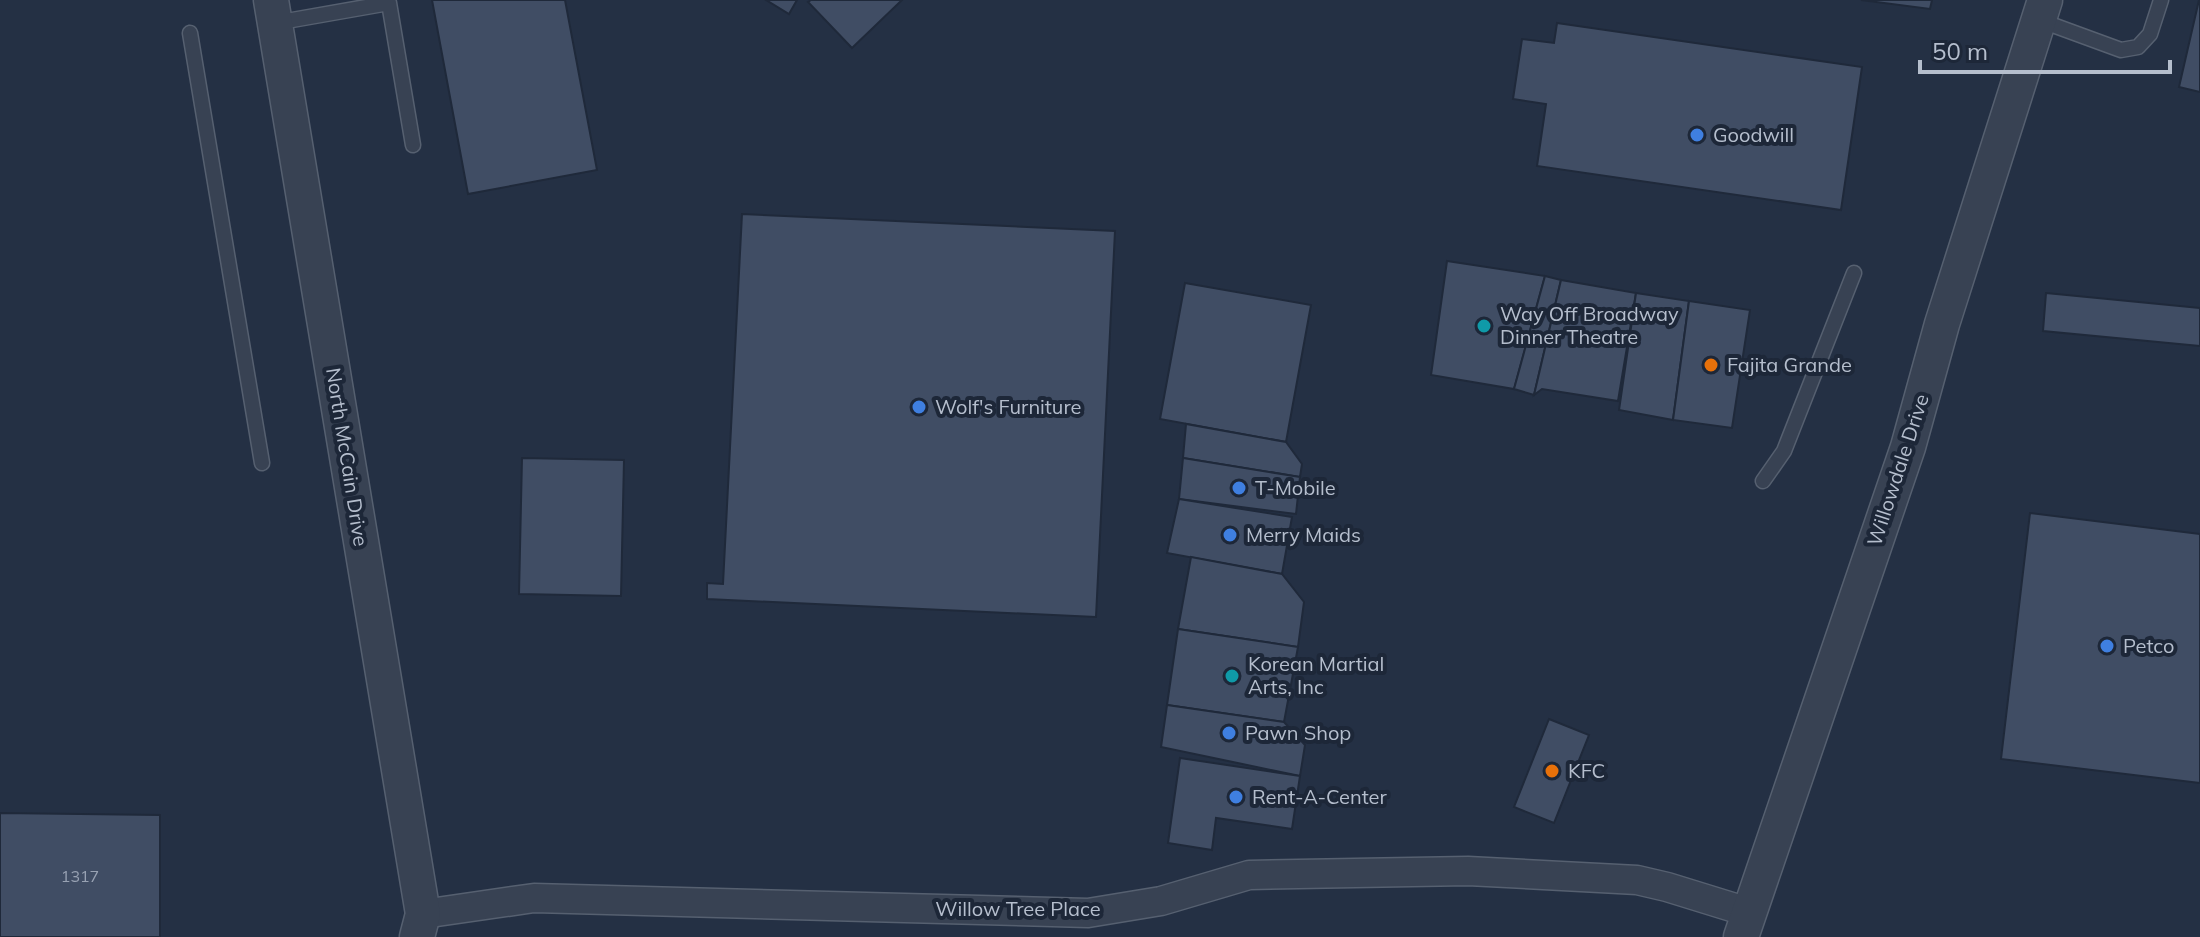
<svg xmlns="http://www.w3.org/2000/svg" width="2200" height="937" viewBox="0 0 2200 937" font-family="Mulish,sans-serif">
	<rect width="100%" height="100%" fill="#243044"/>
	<g fill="#404d64" stroke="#1f293a" stroke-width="2">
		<path d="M432 0H565L597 170 468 194Z"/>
		<path d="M766 0H797L789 14Z"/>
		<path d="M811 0H902L852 48 808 2Z"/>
		<path d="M1861 0H1932L1930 9Z"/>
		<path d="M2199 0H2200V92L2179 87Z"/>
		<path d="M1557 23 1862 67 1841 210 1537 166 1546 104 1513 99 1522 39 1554 43Z"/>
		<path d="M742 214 1115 231 1096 617 707 599V583L723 584Z"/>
		<path d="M1447 261 1545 276 1514 389 1431 375Z"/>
		<path d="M1545 276 1561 280 1534 395 1514 389Z"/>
		<path d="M1561 280 1636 293 1618 401 1542 389 1534 395Z"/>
		<path d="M1185 283 1311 305 1286 442 1160 419Z"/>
		<path d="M1636 293 1689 301 1673 420 1619 410Z"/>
		<path d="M2046 293 2200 308V346L2043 331Z"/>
		<path d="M1689 301 1750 310 1732 428 1673 420Z"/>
		<path d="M1186 424 1286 442 1302 464 1300 477 1183 458Z"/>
		<path d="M522 458 624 460 621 596 519 594Z"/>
		<path d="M1183 458 1300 477 1296 514 1179 499Z"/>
		<path d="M1179 499 1292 517 1282 574 1167 553Z"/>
		<path d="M2030 513 2200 534V783L2001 759Z"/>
		<path d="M1191 557 1282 574 1304 602 1298 647 1178 629Z"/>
		<path d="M1178 629 1298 647 1284 722 1167 705Z"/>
		<path d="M1167 705 1284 722 1305 745 1300 776 1161 747Z"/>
		<path d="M1549 719 1589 735 1554 823 1514 807Z"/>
		<path d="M1180 758 1300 776 1292 829 1216 818 1212 850 1168 843Z"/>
		<path d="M0 813 160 815V937H0Z"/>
	</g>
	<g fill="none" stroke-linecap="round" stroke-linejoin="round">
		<defs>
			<g id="service">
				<path d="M2039 20 2121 50 2138 47 2150 34 2161 0"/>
				<path d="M275 23 389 3 413 145"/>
				<path d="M190 33 262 463"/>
				<path d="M1763 481 1784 451 1854 273"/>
			</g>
			<path id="minor" d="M423 914 534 898 1088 913 1161 901 1249 875 1468 871 1637 880 1667 887 1748 912"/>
			<g id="tertiary">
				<path d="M271 0 423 914 417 937"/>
				<path d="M1741 937 1908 447 1942 324 2045 0"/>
			</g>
		</defs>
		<use href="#service" stroke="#566070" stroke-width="17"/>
		<use href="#minor" stroke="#566070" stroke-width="31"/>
		<use href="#tertiary" stroke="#566070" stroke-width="37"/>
		<use href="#service" stroke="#384253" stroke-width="14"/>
		<use href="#minor" stroke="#384253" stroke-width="28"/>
		<use href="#tertiary" stroke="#384253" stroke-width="34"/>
	</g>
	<g fill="#3f7fe0" stroke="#1d2738" stroke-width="3">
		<circle cx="1697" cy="135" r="8"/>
		<circle cx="919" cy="407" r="8"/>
		<circle cx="1239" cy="488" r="8"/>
		<circle cx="1230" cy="535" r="8"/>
		<circle cx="2107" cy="646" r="8"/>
		<circle cx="1229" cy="733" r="8"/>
		<circle cx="1236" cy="797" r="8"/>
	</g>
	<g fill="#0f9aa8" stroke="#1d2738" stroke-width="3">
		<circle cx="1484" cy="326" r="8"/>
		<circle cx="1232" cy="676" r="8"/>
	</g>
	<g fill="#e8710a" stroke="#1d2738" stroke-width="3">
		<circle cx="1711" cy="365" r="8"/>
		<circle cx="1552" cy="771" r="8"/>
	</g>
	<g text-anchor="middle" stroke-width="8" stroke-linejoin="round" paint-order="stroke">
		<g font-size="16" fill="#98a2b3">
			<text x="80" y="882">1317</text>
		</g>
		<g font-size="20" fill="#b5becd" stroke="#1d2738" text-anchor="start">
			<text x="1713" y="142">Goodwill</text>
			<text x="1500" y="321">Way Off Broadway<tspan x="1500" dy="23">Dinner Theatre</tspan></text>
			<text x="1727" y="372">Fajita Grande</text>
			<text x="935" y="414">Wolf's Furniture</text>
			<text x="1255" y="495">T-Mobile</text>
			<text x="1246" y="542">Merry Maids</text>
			<text x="2123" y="653">Petco</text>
			<text x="1248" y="671">Korean Martial<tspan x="1248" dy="23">Arts, Inc</tspan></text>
			<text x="1245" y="740">Pawn Shop</text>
			<text x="1568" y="778">KFC</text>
			<text x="1252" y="804">Rent-A-Center</text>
		</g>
		<g font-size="20" fill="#b5becd" stroke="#1d2738">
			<text transform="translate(347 457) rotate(81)" y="7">North McCain Drive</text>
			<text transform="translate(1898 470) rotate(-72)" y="7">Willowdale Drive</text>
			<text x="1018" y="916">Willow Tree Place</text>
		</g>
	</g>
	<path d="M1920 60v12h250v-12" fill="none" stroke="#b5becd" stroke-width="4"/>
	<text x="1932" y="60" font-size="24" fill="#b5becd" stroke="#1d2738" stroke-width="6" paint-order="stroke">50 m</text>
</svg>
